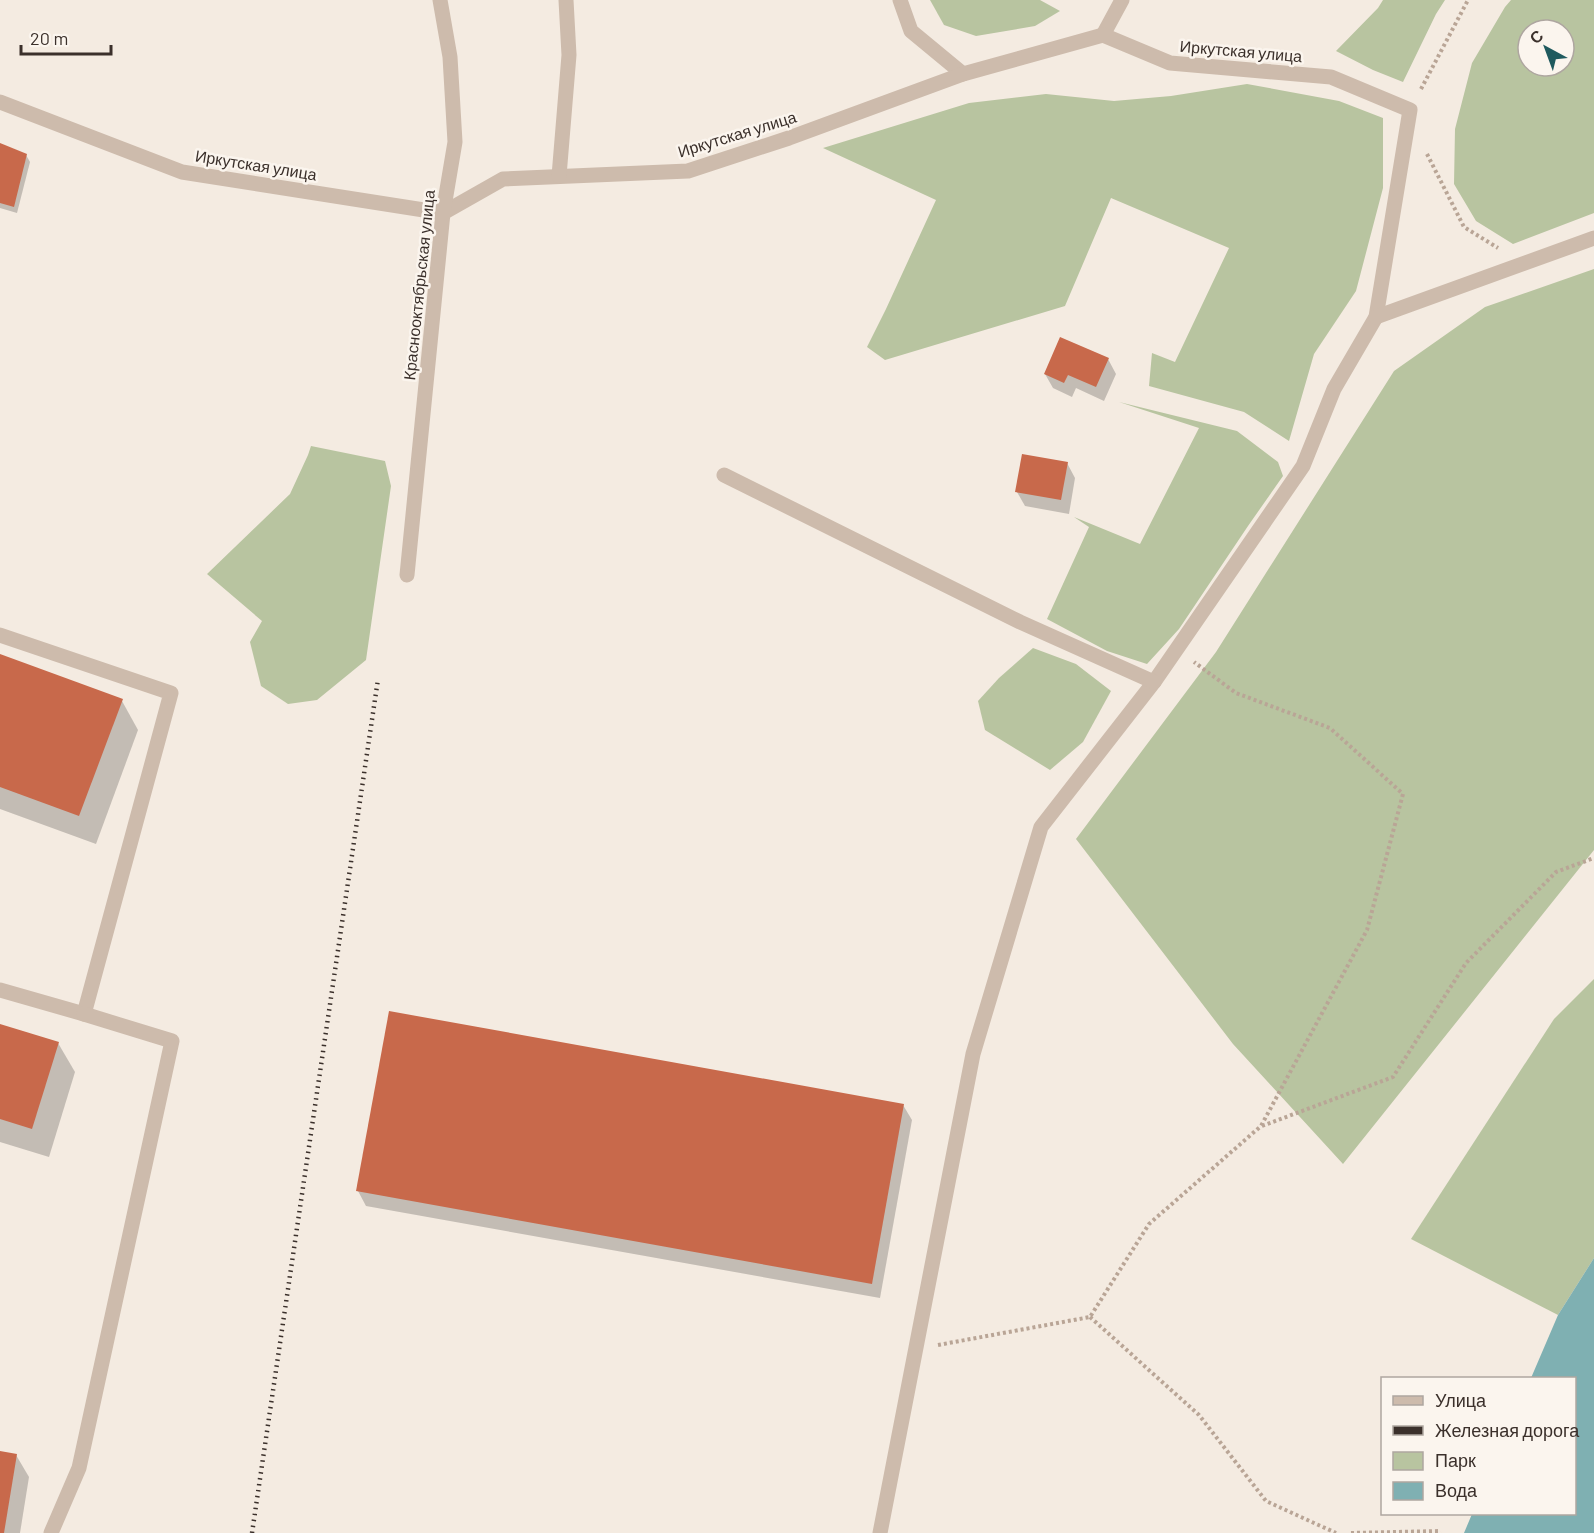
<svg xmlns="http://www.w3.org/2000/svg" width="1594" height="1533" viewBox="0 0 1594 1533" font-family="Barlow,sans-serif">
	<rect width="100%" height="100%" fill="#f4ebe1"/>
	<g fill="#b8c4a0" fill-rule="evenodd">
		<path d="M930 0H1040L1060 11 1035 26 976 36 944 25Z"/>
		<path d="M1383 0H1445L1436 14 1403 82 1373 70 1336 51 1378 8Z"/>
		<path d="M1511 0H1594V213L1513 244 1476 221 1454 184 1455 129 1472 63 1505 7ZM1528 30H1564V66H1528Z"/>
		<path d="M1247 84 1339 101 1383 118V188L1356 291 1314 354 1289 441 1244 412 1149 386 1152 353 1175 362 1229 248 1111 198 1065 306 885 360 867 347 886 309 936 200 823 148 969 103 1046 94 1114 101 1171 96Z"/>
		<path d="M1594 269V850L1343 1164 1233 1044 1076 839 1216 652 1394 371 1485 307Z"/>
		<path d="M1119 402 1237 431 1278 462 1283 476 1248 526 1179 629 1147 664 1107 651 1047 619 1089 527 1074 517 1140 544 1199 428Z"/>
		<path d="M311 446 385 461 391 486 366 660 317 700 288 704 261 686 250 642 262 621 207 574 290 494 308 455Z"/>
		<path d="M1033 648 1076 664 1111 691 1083 742 1050 770 985 730 978 701 999 678Z"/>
		<path d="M1594 979V1258L1558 1315 1411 1239 1554 1019Z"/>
	</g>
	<path fill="#7fb0b2" d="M1594 1258V1533H1464L1472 1514H1574V1378H1531L1558 1315Z"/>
	<g fill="#0003">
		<path d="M0 145 26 155 30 162 17 213 0 208Z"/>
		<path d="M1108 359 1116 374 1104 401 1076 388 1072 397 1053 388 1045 374Z"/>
		<path d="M1067 463 1075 478 1069 514 1025 506 1017 492Z"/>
		<path d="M0 656 122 701 138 730 96 844 0 809Z"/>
		<path d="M0 1025 58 1043 75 1072 49 1157 0 1142Z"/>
		<path d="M903 1105 912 1120 880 1298 366 1206 358 1191Z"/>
		<path d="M0 1453 16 1455 29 1477 20 1533H0Z"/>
	</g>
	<g fill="#c8694b">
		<path d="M0 143 27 154 14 207 0 203Z"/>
		<path d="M1060 337 1109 358 1096 387 1068 375 1064 383 1044 374Z"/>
		<path d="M1022 454 1068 462 1061 500 1015 492Z"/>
		<path d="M0 654 123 699 79 816 0 787Z"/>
		<path d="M389 1011 904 1104 872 1284 356 1191Z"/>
		<path d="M0 1024 59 1042 32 1129 0 1119Z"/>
		<path d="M0 1451 17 1454 4 1533H0Z"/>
	</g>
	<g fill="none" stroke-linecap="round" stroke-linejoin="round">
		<g stroke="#b9a596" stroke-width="4" stroke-dasharray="3 3" stroke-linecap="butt">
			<path d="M1421 89 1468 0"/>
			<path d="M1427 154 1464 227 1498 248"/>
			<path d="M1262 1126 1393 1077 1466 963 1556 872 1594 858"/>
			<path d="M1090 1317 1199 1415 1266 1501 1336 1533"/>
			<path d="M938 1345 1090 1317 1149 1224 1261 1126 1367 930 1403 794 1330 728 1236 693 1194 662"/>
			<path d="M1351 1533 1441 1531"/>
		</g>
		<g stroke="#cdbbac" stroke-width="15">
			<path d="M900 0 911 31 963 74"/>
			<path d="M0 635 171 693 84 1014 0 990"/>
			<path d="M51 1533 79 1468 172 1041 84 1014"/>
		</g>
		<g stroke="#cdbbac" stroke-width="15">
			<path d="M1103 35 1122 0"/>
			<path d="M0 102 182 172 443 213 503 179 688 171 789 138 963 74 1103 35 1170 63 1331 77 1410 110 1376 317 1334 389 1303 466 1154 682 1041 827 973 1054 880 1533"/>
			<path d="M559 176 569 55 566 0"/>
			<path d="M1376 317 1594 238"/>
			<path d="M724 475 1020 622 1154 682"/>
			<path d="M407 575 443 213 455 142 450 57 440 0"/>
		</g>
		<path stroke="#3b302b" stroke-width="4.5" stroke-dasharray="1.5 4.5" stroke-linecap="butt" d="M252 1533 378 679"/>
	</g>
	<g text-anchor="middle" stroke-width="5" stroke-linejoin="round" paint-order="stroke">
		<g font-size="16" fill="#3b302b" stroke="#fbf5ee">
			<text transform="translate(1241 51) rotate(5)" y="6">Иркутская улица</text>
			<text transform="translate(737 134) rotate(-17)" y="6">Иркутская улица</text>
			<text transform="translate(256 165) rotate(9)" y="6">Иркутская улица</text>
			<text transform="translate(419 285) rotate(-84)" y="6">Краснооктябрьская улица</text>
		</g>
	</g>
	<rect x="1381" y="1377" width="195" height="138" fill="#fbf5ee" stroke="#aea6a0" stroke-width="1.5"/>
	<rect x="1393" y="1396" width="30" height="9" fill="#cdbbac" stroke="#aea6a0" stroke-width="1.5"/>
	<text x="1435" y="1407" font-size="18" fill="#3b302b">Улица</text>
	<rect x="1393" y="1426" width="30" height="9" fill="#3b302b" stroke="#aea6a0" stroke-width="1.5"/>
	<text x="1435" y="1437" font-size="18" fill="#3b302b">Железная дорога</text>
	<rect x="1393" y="1452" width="30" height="18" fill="#b8c4a0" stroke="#aea6a0" stroke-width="1.5"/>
	<text x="1435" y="1467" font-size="18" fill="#3b302b">Парк</text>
	<rect x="1393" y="1482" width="30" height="18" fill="#7fb0b2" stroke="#aea6a0" stroke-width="1.5"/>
	<text x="1435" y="1497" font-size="18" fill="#3b302b">Вода</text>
	<g transform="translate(1546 48) rotate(319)"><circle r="28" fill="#fbf5ee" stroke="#aea6a0" stroke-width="1.5"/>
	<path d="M0-4.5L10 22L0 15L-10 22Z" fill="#1f5a5e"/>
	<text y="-9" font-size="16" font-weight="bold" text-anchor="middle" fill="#3b302b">С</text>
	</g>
	<path d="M21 45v9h90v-9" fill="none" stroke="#3b302b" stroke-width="3"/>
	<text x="30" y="45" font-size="18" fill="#3b302b" stroke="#fbf5ee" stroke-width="4.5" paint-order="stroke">20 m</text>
</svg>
